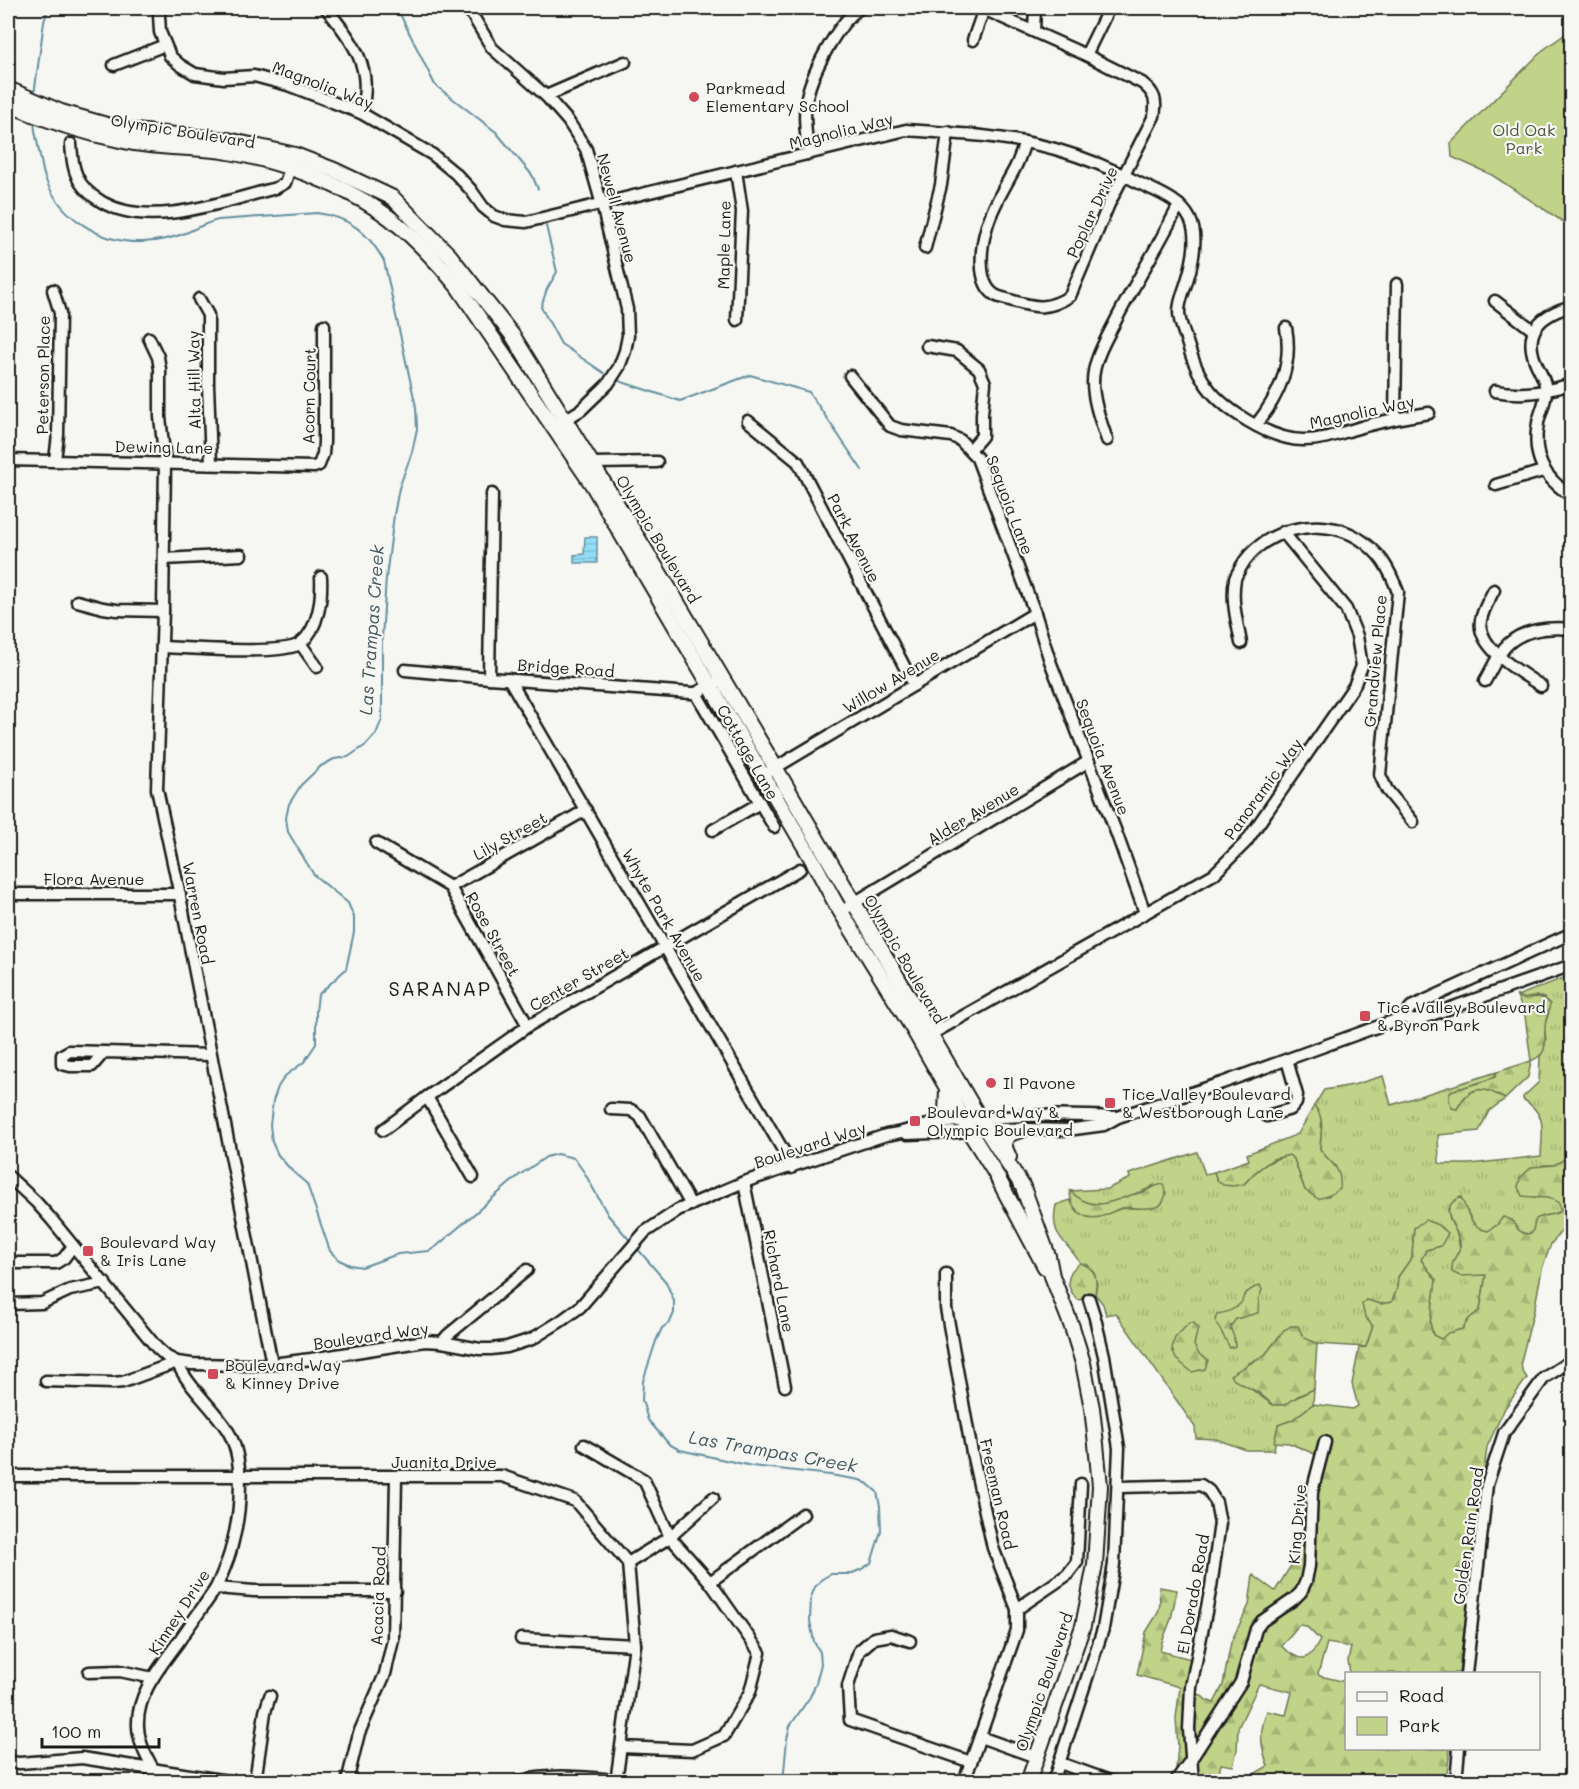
<svg xmlns="http://www.w3.org/2000/svg" width="1579" height="1789" viewBox="0 0 1579 1789" font-family="Mali,sans-serif">
	<defs>
		<pattern id="grass-tufts" width="24" height="20" patternUnits="userSpaceOnUse" patternTransform="scale(1.5)"><rect width="24" height="20" fill="#c0d388"/><path d="M3 7l-1-3M5 7V3M7 7l1-3M15 17l-1-3M17 17v-4M19 17l1-3" fill="none" stroke="#a4b575"/></pattern>
		<pattern id="forest-firs" width="22" height="20" patternUnits="userSpaceOnUse" patternTransform="scale(1.5)"><rect width="22" height="20" fill="#c0d388"/><path d="M5 1l3.5 6h-7zM16 11l3.5 6h-7z" fill="#a4b575"/></pattern>
		<pattern id="water-rules" width="6" height="5" patternUnits="userSpaceOnUse" patternTransform="scale(1.5)"><rect width="6" height="5" fill="#94ddf6"/><path d="M0 2.5h6" fill="none" stroke="#7fbdd2"/></pattern>
	</defs>
	<rect width="100%" height="100%" fill="#f6f6f2"/>
	<filter id="ink" filterUnits="userSpaceOnUse"><feTurbulence type="fractalNoise" baseFrequency=".0167" numOctaves="2"/><feDisplacementMap in="SourceGraphic" scale="12" xChannelSelector="R" yChannelSelector="G"/><feConvolveMatrix kernelMatrix="1 2 1 2 8 2 1 2 1" color-interpolation-filters="sRGB"/></filter>
	<g filter="url(#ink)">
		<path fill="url(#grass-tufts)" stroke="#6e7852" stroke-width="1.5" d="M1571 975V1160L1567 1158 1554 1165H1543L1534 1198 1551 1197 1559 1202 1561 1211C1554 1215 1545 1216 1537 1219L1532 1233C1521 1236 1517 1229 1512 1220L1497 1225 1488 1231C1475 1229 1473 1223 1467 1211L1448 1209 1450 1220 1457 1234 1460 1248 1453 1262 1475 1274H1486L1480 1310 1469 1319 1462 1329 1441 1340 1433 1335 1430 1323 1436 1280 1421 1260 1426 1250 1441 1246 1414 1228 1412 1257 1398 1277 1397 1288 1392 1302 1381 1304 1367 1300 1365 1317 1373 1326 1366 1347 1317 1344 1284 1330 1265 1355 1249 1363 1247 1386C1255 1391 1266 1401 1272 1404 1282 1408 1303 1393 1314 1389L1313 1404 1292 1420 1278 1425 1274 1450H1246L1216 1439 1196 1438 1195 1427 1116 1313 1106 1315 1103 1304 1095 1294 1097 1283 1088 1265 1080 1263C1066 1239 1049 1237 1056 1205L1070 1200 1075 1209 1099 1217 1122 1208H1147L1154 1185C1147 1190 1140 1192 1132 1195 1107 1203 1092 1212 1070 1191L1107 1189 1130 1178 1129 1174 1197 1152 1205 1174 1214 1172 1217 1180 1244 1184C1258 1169 1268 1160 1289 1155L1294 1159 1305 1190 1336 1166 1327 1159 1320 1149C1320 1134 1326 1118 1314 1106L1324 1090 1353 1085 1383 1076 1391 1105 1497 1072 1495 1077C1486 1081 1475 1084 1465 1087 1459 1089 1456 1088 1450 1092L1449 1100 1452 1108 1457 1109C1470 1086 1482 1084 1505 1099L1489 1111 1479 1131 1438 1135 1439 1163 1443 1164H1470L1541 1156C1542 1130 1548 1115 1523 1099V1097L1539 1082 1540 1057 1544 1049 1546 1039 1544 1027 1549 1012 1544 998 1536 996 1524 999 1517 996Z"/>
		<g fill="url(#forest-firs)" stroke="#6e7852" stroke-width="1.5" fill-rule="evenodd">
			<path d="M1517 996 1524 999C1536 997 1541 995 1550 1004 1549 1012 1545 1020 1545 1028 1544 1045 1549 1053 1531 1061L1528 1077 1505 1099C1483 1085 1469 1085 1457 1109L1452 1108 1449 1100 1450 1092C1456 1088 1459 1089 1465 1087 1475 1084 1486 1081 1495 1077L1497 1072 1531 1061 1525 1016Z"/>
			<path d="M1314 1106C1326 1118 1320 1134 1320 1149 1331 1165 1342 1166 1340 1188L1330 1195 1318 1199 1305 1190 1294 1159 1289 1155 1273 1159 1254 1173 1244 1184 1233 1186 1223 1185 1217 1180 1214 1172 1249 1160 1247 1154 1298 1134Z"/>
			<path d="M1567 1158 1571 1160V1219L1551 1244 1542 1269 1535 1306 1521 1361 1522 1370 1527 1378 1505 1408 1487 1447 1459 1673H1350L1348 1661 1351 1647 1327 1643 1318 1674 1320 1676 1346 1682V1748L1450 1749 1446 1781H1248L1249 1777 1268 1766C1260 1744 1259 1732 1267 1711L1286 1715 1292 1692 1259 1684 1238 1728 1237 1750 1233 1766 1221 1764 1217 1781H1175L1178 1746 1176 1718 1180 1687 1137 1675 1146 1632 1158 1613 1160 1604 1159 1587 1177 1590 1171 1619 1162 1642 1160 1651 1191 1659 1188 1692 1201 1695 1206 1700 1214 1703 1223 1685 1231 1642 1249 1605 1253 1575 1275 1591 1294 1561 1305 1522 1309 1492 1317 1455 1289 1443 1274 1442 1278 1425 1292 1420 1313 1404 1353 1409 1358 1406 1352 1384 1359 1348 1366 1347 1373 1326 1365 1317 1362 1304 1367 1300 1381 1304 1392 1302 1397 1288 1398 1277 1412 1257 1414 1228 1425 1220 1438 1225 1448 1233 1441 1246 1426 1250 1421 1260 1436 1280 1430 1323 1433 1335 1441 1339 1448 1333 1462 1329 1469 1319 1480 1310 1486 1275 1460 1276 1452 1272C1452 1268 1452 1265 1453 1262 1454 1257 1459 1253 1460 1248 1463 1229 1432 1210 1461 1197 1468 1212 1470 1228 1488 1231L1497 1225 1503 1217 1512 1220C1517 1229 1521 1236 1532 1233L1536 1219C1545 1214 1553 1216 1561 1211L1559 1203C1548 1195 1535 1198 1522 1196L1518 1187 1520 1178 1532 1167 1554 1165ZM1299 1625 1306 1626 1320 1640C1308 1664 1300 1662 1281 1646Z"/>
			<path d="M1163 1184 1166 1194C1164 1199 1164 1203 1159 1206 1149 1211 1133 1206 1122 1208 1114 1210 1107 1215 1100 1217 1082 1221 1070 1208 1070 1191 1092 1212 1106 1204 1131 1195 1136 1194 1141 1193 1145 1191 1152 1188 1155 1185 1163 1184Z"/>
			<path d="M1080 1263C1096 1268 1098 1278 1095 1294L1089 1298 1078 1300C1065 1288 1065 1273 1080 1263Z"/>
			<path d="M1260 1285 1262 1290 1259 1298 1258 1313 1236 1319 1230 1327 1234 1337 1235 1346 1230 1348 1215 1320 1217 1314C1226 1313 1233 1311 1240 1304 1245 1298 1240 1303 1244 1296 1248 1290 1255 1287 1260 1285Z"/>
			<path d="M1189 1323H1194L1198 1328 1194 1345 1199 1354 1208 1360 1205 1369 1192 1372 1176 1359 1172 1349 1175 1338Z"/>
			<path d="M1291 1326H1298L1303 1337 1317 1344 1314 1389 1298 1396 1285 1405H1273L1259 1393 1234 1380 1230 1375 1265 1355 1284 1330Z"/>
		</g>
		<path fill="#c0d388" stroke="#6e7852" stroke-width="1.5" d="M1571 30V227L1492 175 1452 157 1451 143 1543 50Z"/>
		<path fill="url(#water-rules)" stroke="#64909f" stroke-width="1.5" d="M585 537H597V563H574V555L584 554Z"/>
		<g fill="none" stroke-linecap="round" stroke-linejoin="round">
			<g stroke="#64909f" stroke-width="2">
				<path d="M397 8 435 85 496 132 532 175 538 189"/>
				<path d="M34 95 44 22 48 8"/>
				<path d="M34 119C34 130 37 140 39 151 41 159 42 169 45 178 60 217 101 244 143 242 158 241 174 238 188 232 198 227 206 223 218 220L317 213C349 217 368 232 384 261L416 407 417 429 412 452 399 488 394 515 386 578 382 638V719L376 734 366 745 348 757 334 759 321 766 301 785 289 804 286 818 288 832 314 875 348 903 354 917V932L346 969 318 995 316 1011V1044L304 1062 285 1076 278 1087 273 1101 270 1125 272 1142 278 1155 292 1171 307 1184 330 1251 339 1260 350 1265 362 1267 398 1254 429 1251 437 1246 518 1176 546 1157 557 1154 574 1158 584 1172 608 1215 632 1243"/>
				<path d="M546 226 557 272 547 289 541 307 561 344 604 373"/>
				<path d="M619 381 680 401 750 375 809 392 862 470"/>
				<path d="M636 1247 666 1282 674 1301V1313L670 1322 662 1328 656 1341 643 1381 642 1400 648 1420 669 1444 680 1450 752 1466 830 1475 860 1480 868 1484 877 1492 880 1506 881 1531 871 1563 862 1569 850 1574H831L822 1579 815 1587 811 1597 810 1621 814 1642 820 1652 821 1664 816 1683 810 1697 790 1726 787 1739 783 1782"/>
			</g>
			<defs>
				<g id="minor">
					<path d="M161 8 159 15 160 32 170 56 180 65 195 74 224 78 254 76 288 85 361 113 433 155 456 174 471 190 483 207 494 216 505 220 526 222 906 130C955 133 1007 136 1055 149 1083 157 1117 171 1143 185 1160 193 1181 201 1190 219 1199 237 1193 262 1187 281 1184 291 1179 301 1179 312 1179 322 1184 332 1187 342 1191 355 1195 368 1203 380 1219 408 1272 441 1305 440 1324 440 1340 433 1358 428 1382 421 1404 417 1429 413"/>
					<path d="M326 8C353 42 374 67 361 113"/>
					<path d="M468 8 492 48 546 96 568 121 586 149 602 205 627 309 628 336 625 351 619 367 608 384 581 410 558 424"/>
					<path d="M981 8 1086 55 1142 83C1155 93 1157 101 1154 116L1109 204 1070 296C1048 310 1037 308 1013 301 1008 299 1000 298 995 295 976 283 981 245 987 226 993 205 1005 187 1015 168 1019 160 1022 151 1025 142"/>
					<path d="M1034 31 1035 8"/>
					<path d="M973 40 984 9"/>
					<path d="M1086 55 1109 8"/>
					<path d="M114 65 165 45"/>
					<path d="M546 96 625 62"/>
					<path d="M71 144C72 155 72 166 77 176 81 187 92 196 102 202 150 230 225 201 276 188L285 183 292 162"/>
					<path d="M808 154C807 138 803 120 806 103 809 77 838 22 860 8"/>
					<path d="M736 171 742 211 737 320"/>
					<path d="M925 248 941 185 948 132"/>
					<path d="M53 290 60 313 58 435 55 460"/>
					<path d="M199 299 208 315V385L211 463"/>
					<path d="M1495 301 1533 330"/>
					<path d="M1572 306C1543 314 1523 329 1535 361 1539 371 1546 380 1546 391 1546 402 1540 412 1538 423 1532 456 1543 478 1572 496"/>
					<path d="M149 338 158 357 160 369V417L165 462 163 611 157 789 178 886 272 1364"/>
					<path d="M927 346 957 351 979 369 985 383 982 414V436L970 450"/>
					<path d="M850 376 890 426 901 430 951 436 960 440 977 458 1035 613 1050 661 1116 832 1145 913"/>
					<path d="M1495 391C1524 396 1543 392 1572 384"/>
					<path d="M1395 418 1397 284"/>
					<path d="M748 421 798 462 914 685"/>
					<path d="M1256 425C1279 396 1293 365 1286 328"/>
					<path d="M1107 440C1101 422 1093 402 1093 382 1093 361 1105 341 1115 322 1135 283 1159 245 1179 205"/>
					<path d="M8 460 314 467 319 465 323 454 324 442V325"/>
					<path d="M593 463 657 462"/>
					<path d="M1496 485 1543 471"/>
					<path d="M164 559 241 555"/>
					<path d="M1494 590C1489 600 1483 609 1481 620 1476 648 1522 673 1541 686"/>
					<path d="M77 601 103 608 117 610 163 611"/>
					<path d="M300 643 317 667"/>
					<path d="M1241 643C1237 621 1231 601 1235 579 1236 575 1239 571 1241 567 1262 529 1321 515 1358 538 1380 552 1389 568 1398 592L1380 775 1387 790 1413 822"/>
					<path d="M162 647C187 648 285 656 301 643 319 628 322 598 321 577"/>
					<path d="M405 670 489 678 691 693H696L717 682"/>
					<path d="M489 678 492 494"/>
					<path d="M509 679 787 1157 791 1168"/>
					<path d="M1485 681C1492 669 1498 653 1508 644 1524 629 1550 627 1572 629"/>
					<path d="M696 693 774 827"/>
					<path d="M770 771 1035 613"/>
					<path d="M713 830 760 803"/>
					<path d="M376 843 450 887 528 1026"/>
					<path d="M450 887 586 810"/>
					<path d="M8 894H180"/>
					<path d="M841 912 854 903 1089 761"/>
					<path d="M1404 1017 1414 1021 1572 965"/>
					<path d="M930 1035 1214 874 1246 842 1354 686 1362 666 1357 636 1346 609 1283 532"/>
					<path d="M104 1052 92 1066H70L62 1064V1055L69 1051 210 1055"/>
					<path d="M427 1097 473 1177"/>
					<path d="M611 1109 631 1110 640 1116 691 1205"/>
					<path d="M1267 1116 1291 1109 1296 1103 1297 1095 1287 1060"/>
					<path d="M383 1130 427 1097 528 1026 800 869"/>
					<path d="M907 1134 958 1132 985 1128 1067 1130 1104 1125 1118 1117 1222 1083 1404 1017 1411 1007 1572 933"/>
					<path d="M8 1176 36 1202 52 1220 157 1348 167 1357 177 1362 192 1364 248 1365 272 1364 311 1359 425 1341 442 1342 480 1349H491L507 1347 532 1339 561 1321 580 1307 645 1232 678 1210 744 1182 886 1135C905 1133 921 1125 940 1123 999 1115 1059 1114 1118 1117"/>
					<path d="M744 1182 785 1386"/>
					<path d="M8 1258 15 1263H56L64 1258 73 1246"/>
					<path d="M946 1274V1308L972 1453 993 1548 1017 1609V1630L964 1782"/>
					<path d="M8 1304 42 1303 70 1290 105 1283"/>
					<path d="M442 1342 448 1335 527 1270"/>
					<path d="M46 1381 113 1383 123 1382 177 1362C188 1387 211 1405 226 1428 246 1457 241 1512 232 1545 229 1560 222 1574 216 1588 204 1606 191 1623 179 1641 161 1666 136 1694 138 1727 139 1747 151 1765 161 1782"/>
					<path d="M584 1445 644 1480 670 1537 710 1582 760 1653 750 1692 724 1736 692 1750 621 1747"/>
					<path d="M8 1476H502L575 1501 628 1563 635 1645 616 1782"/>
					<path d="M1119 1487 1201 1485 1209 1491 1216 1502 1220 1523 1211 1587 1191 1687 1189 1729 1193 1782"/>
					<path d="M628 1563 670 1537 713 1498"/>
					<path d="M710 1582 803 1514"/>
					<path d="M216 1588 254 1591H395"/>
					<path d="M1017 1609 1067 1575 1077 1562 1081 1484"/>
					<path d="M521 1639 635 1645"/>
					<path d="M910 1641 891 1635 874 1638 859 1651 848 1686 850 1720 971 1762"/>
					<path d="M89 1672 120 1671 153 1678"/>
					<path d="M1466 1674 1487 1485 1504 1433 1544 1378 1572 1360"/>
					<path d="M980 1737 1036 1757"/>
					<path d="M8 1762 20 1763 82 1758 234 1782"/>
					<path d="M1060 1763 1113 1782"/>
					<path d="M255 1782 265 1712 270 1696"/>
					<path d="M347 1782 359 1733 385 1674 393 1640 396 1477"/>
					<path d="M516 1782C551 1773 581 1777 616 1780"/>
					<path d="M1053 1782 1103 1629 1114 1564 1119 1448 1104 1356 1095 1318 1089 1299"/>
					<path d="M1175 1782 1190 1761 1241 1682 1256 1629 1262 1621 1294 1599 1301 1592 1306 1581 1309 1566 1312 1492 1325 1442"/>
					<path d="M1456 1782 1459 1748"/>
				</g>
				<g id="major">
					<path d="M8 89 61 112 124 130 228 140 295 155 334 170 393 198 450 256 513 336 668 587 775 767 985 1128 1023 1187 1048 1256 1052 1276 1072 1327 1083 1363 1092 1408 1096 1444 1100 1486 1095 1565 1083 1626 1028 1782"/>
					<path d="M8 104C45 120 85 133 124 141 158 149 194 146 229 152 280 161 337 182 380 211 407 229 438 262 458 287L592 484 813 861 836 904 912 1027 947 1088 969 1131 994 1171 1045 1267"/>
					<path d="M938 1123 946 1112 947 1090"/>
					<path d="M1009 1157C1000 1140 1005 1134 1022 1130"/>
				</g>
			</defs>
			<use href="#minor" stroke="#1c1c1c" stroke-width="15"/>
			<use href="#major" stroke="#1c1c1c" stroke-width="18"/>
			<use href="#minor" stroke="#f6f6f2" stroke-width="10"/>
			<use href="#major" stroke="#f6f6f2" stroke-width="14"/>
		</g>
	</g>
	<g fill="#d1495b" stroke="#f6f6f2" stroke-width="2">
		<circle cx="694" cy="97" r="6"/>
		<rect x="1359" y="1010" width="12" height="12" rx="3"/>
		<circle cx="991" cy="1083" r="6"/>
		<rect x="1104" y="1097" width="12" height="12" rx="3"/>
		<rect x="909" y="1115" width="12" height="12" rx="3"/>
		<rect x="82" y="1245" width="12" height="12" rx="3"/>
		<rect x="207" y="1368" width="12" height="12" rx="3"/>
	</g>
	<g text-anchor="middle" stroke-width="4.5" stroke-linejoin="round" paint-order="stroke">
		<g font-size="16" fill="#1c1c1c" stroke="#f6f6f2">
			<text transform="translate(323 85) rotate(21)" y="6">Magnolia Way</text>
			<text transform="translate(183 131) rotate(9)" y="6">Olympic Boulevard</text>
			<text transform="translate(841 131) rotate(-14)" y="6">Magnolia Way</text>
			<text transform="translate(617 208) rotate(75)" y="6">Newell Avenue</text>
			<text transform="translate(1092 212) rotate(-65)" y="6">Poplar Drive</text>
			<text transform="translate(724 245) rotate(-89)" y="6">Maple Lane</text>
			<text transform="translate(43 375) rotate(-89)" y="6">Peterson Place</text>
			<text transform="translate(194 380) rotate(-91)" y="6">Alta Hill Way</text>
			<text transform="translate(309 396) rotate(-89)" y="6">Acorn Court</text>
			<text transform="translate(1362 412) rotate(-12)" y="6">Magnolia Way</text>
			<text transform="translate(164 447) rotate(1)" y="6">Dewing Lane</text>
			<text transform="translate(1010 505) rotate(69)" y="6">Sequoia Lane</text>
			<text transform="translate(854 538) rotate(63)" y="6">Park Avenue</text>
			<text transform="translate(658 539) rotate(59)" y="6">Olympic Boulevard</text>
			<text transform="translate(1375 661) rotate(-85)" y="6">Grandview Place</text>
			<text transform="translate(566 668) rotate(4)" y="6">Bridge Road</text>
			<text transform="translate(891 681) rotate(-31)" y="6">Willow Avenue</text>
			<text transform="translate(748 752) rotate(60)" y="6">Cottage Lane</text>
			<text transform="translate(1103 757) rotate(69)" y="6">Sequoia Avenue</text>
			<text transform="translate(1263 789) rotate(-54)" y="6">Panoramic Way</text>
			<text transform="translate(973 814) rotate(-31)" y="6">Alder Avenue</text>
			<text transform="translate(510 836) rotate(-29)" y="6">Lily Street</text>
			<text x="94" y="885">Flora Avenue</text>
			<text transform="translate(198 913) rotate(79)" y="6">Warren Road</text>
			<text transform="translate(664 915) rotate(60)" y="6">Whyte Park Avenue</text>
			<text transform="translate(493 934) rotate(61)" y="6">Rose Street</text>
			<text transform="translate(905 959) rotate(60)" y="6">Olympic Boulevard</text>
			<text transform="translate(579 979) rotate(-30)" y="6">Center Street</text>
			<text transform="translate(810 1145) rotate(-18)" y="6">Boulevard Way</text>
			<text transform="translate(779 1281) rotate(79)" y="6">Richard Lane</text>
			<text transform="translate(371 1336) rotate(-8)" y="6">Boulevard Way</text>
			<text x="444" y="1468">Juanita Drive</text>
			<text transform="translate(998 1494) rotate(77)" y="6">Freeman Road</text>
			<text transform="translate(1297 1524) rotate(-85)" y="6">King Drive</text>
			<text transform="translate(1468 1536) rotate(-82)" y="6">Golden Rain Road</text>
			<text transform="translate(1193 1594) rotate(-80)" y="6">El Dorado Road</text>
			<text transform="translate(378 1596) rotate(-88)" y="6">Acacia Road</text>
			<text transform="translate(179 1612) rotate(-57)" y="6">Kinney Drive</text>
			<text transform="translate(1044 1682) rotate(-71)" y="6">Olympic Boulevard</text>
		</g>
		<g font-size="16" fill="#1c1c1c" stroke="#f6f6f2" text-anchor="start">
			<text x="706" y="94">Parkmead<tspan x="706" dy="18">Elementary School</tspan></text>
			<text x="1377" y="1013">Tice Valley Boulevard<tspan x="1377" dy="18">&amp; Byron Park</tspan></text>
			<text x="1003" y="1089">Il Pavone</text>
			<text x="1122" y="1100">Tice Valley Boulevard<tspan x="1122" dy="18">&amp; Westborough Lane</tspan></text>
			<text x="927" y="1118">Boulevard Way &amp;<tspan x="927" dy="18">Olympic Boulevard</tspan></text>
			<text x="100" y="1248">Boulevard Way<tspan x="100" dy="18">&amp; Iris Lane</tspan></text>
			<text x="225" y="1371">Boulevard Way<tspan x="225" dy="18">&amp; Kinney Drive</tspan></text>
		</g>
		<g font-size="16" fill="#4d533c" stroke="#f6f6f2">
			<text x="1524" y="136">Old Oak<tspan x="1524" dy="18">Park</tspan></text>
		</g>
		<g font-size="18" font-style="italic" fill="#40565d" stroke="#f6f6f2">
			<text transform="translate(372 630) rotate(-86)" y="6">Las Trampas Creek</text>
			<text transform="translate(773 1452) rotate(10)" y="6">Las Trampas Creek</text>
		</g>
		<g font-size="20" letter-spacing="1.5" fill="#1c1c1c" stroke="#f6f6f2">
			<text x="440" y="996">SARANAP</text>
		</g>
	</g>
	<rect width="1579" height="1789" fill="none" stroke="#f6f6f2" stroke-width="30"/>
	<rect x="15" y="15" width="1549" height="1759" fill="none" stroke="#1c1c1c" stroke-width="2" filter="url(#ink)"/>
	<rect x="1345" y="1672" width="195" height="78" fill="#f6f6f2" stroke="#9f9f9c" stroke-width="1.5"/>
	<rect x="1357" y="1692" width="30" height="9" fill="#f6f6f2" stroke="#9f9f9c" stroke-width="1.5"/>
	<text x="1399" y="1702" font-size="18" fill="#1c1c1c">Road</text>
	<rect x="1357" y="1717" width="30" height="18" fill="#c0d388" stroke="#9f9f9c" stroke-width="1.5"/>
	<text x="1399" y="1732" font-size="18" fill="#1c1c1c">Park</text>
	<path d="M42 1738v9h117v-9" fill="none" stroke="#1c1c1c" stroke-width="3"/>
	<text x="51" y="1738" font-size="18" fill="#1c1c1c" stroke="#f6f6f2" stroke-width="4.5" paint-order="stroke">100 m</text>
</svg>
